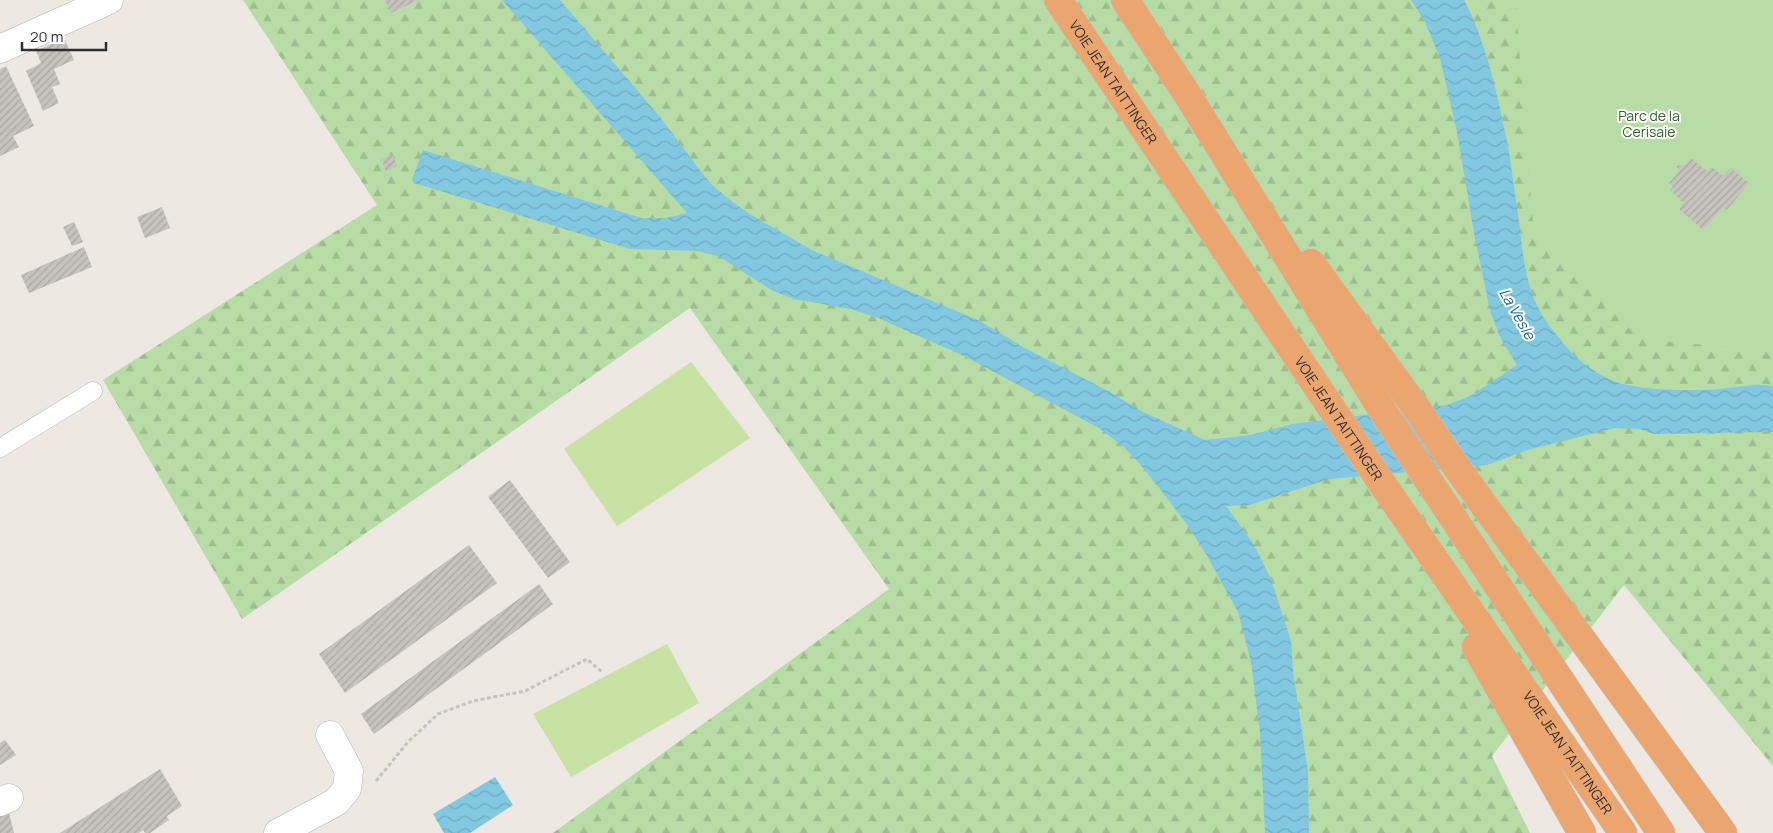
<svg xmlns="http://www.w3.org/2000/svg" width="1773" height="833" viewBox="0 0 1773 833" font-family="Manrope,sans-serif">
	<defs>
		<pattern id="forest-firs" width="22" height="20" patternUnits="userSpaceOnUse" patternTransform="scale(1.25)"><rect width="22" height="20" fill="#b8dca6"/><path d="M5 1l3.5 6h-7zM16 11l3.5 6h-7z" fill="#9ebd8f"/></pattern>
		<pattern id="water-waves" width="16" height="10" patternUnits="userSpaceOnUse" patternTransform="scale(1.25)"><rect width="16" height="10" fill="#83c8e1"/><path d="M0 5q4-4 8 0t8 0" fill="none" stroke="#71acc1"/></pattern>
		<pattern id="building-hatch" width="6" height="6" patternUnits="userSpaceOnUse" patternTransform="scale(1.25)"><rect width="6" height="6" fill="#c6c3bd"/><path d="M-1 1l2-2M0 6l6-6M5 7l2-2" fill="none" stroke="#aaa8a3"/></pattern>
	</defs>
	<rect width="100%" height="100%" fill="#ede8e2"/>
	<path fill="url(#forest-firs)" d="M243 0H1773V766L1624 585 1492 756 1530 833H553L889 589 690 308 242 619 103 380 377 205Z"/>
	<path fill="#b8dca6" d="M1510 0H1773V351L1639 339 1533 223 1516 9Z"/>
	<g fill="#c7e2a3">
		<path d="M691 362 750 438 617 526 564 449Z"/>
		<path d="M667 644 699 703 571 777 533 714Z"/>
	</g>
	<g fill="url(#water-waves)">
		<path d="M502 0H560L661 118 699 169 712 185 734 203 753 216 812 250 980 321 1023 347 1110 392 1143 412 1205 440 1251 435 1292 424 1447 405 1472 395 1517 365 1501 339 1490 311 1474 233 1457 132 1440 58 1425 22 1411 0H1464C1485 38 1498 97 1507 141 1512 170 1516 200 1520 230 1523 256 1526 284 1538 307 1544 321 1555 332 1564 344 1578 361 1598 376 1619 383 1647 391 1691 391 1720 389 1738 387 1756 383 1773 386V432L1654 434 1639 429 1615 428 1531 449 1487 465 1329 479 1250 505 1226 506 1253 543 1271 579 1291 641 1293 671 1308 772 1309 833H1265L1260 733 1251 662 1238 612 1206 554 1188 526 1163 493 1139 463 1125 448 1099 428 964 356 878 318 850 309 794 299 773 291 720 257 698 251 630 249 414 183 412 180 423 150 641 218H666L687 213Z"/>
		<path d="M495 777 513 805 470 833H444L433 814Z"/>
	</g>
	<g fill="url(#building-hatch)">
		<path d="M385 0H419L391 13Z"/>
		<path d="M64 38 74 60 54 69 60 84 52 87 59 103 43 111 26 71 41 63 36 51Z"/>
		<path d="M6 66 34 126 13 136 19 147 0 156V69Z"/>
		<path d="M392 154 397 166 386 171 381 160Z"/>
		<path d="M1691 158 1708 172 1712 167 1723 176 1731 168 1749 183 1727 210 1723 207 1703 230 1679 209 1684 203 1670 190 1673 187 1669 183 1678 173 1677 166 1685 165Z"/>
		<path d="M162 207 170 228 145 238 137 217Z"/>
		<path d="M74 222 83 242 72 246 63 227Z"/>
		<path d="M84 247 92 267 29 293 21 275Z"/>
		<path d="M510 480 570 562 548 578 488 497Z"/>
		<path d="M469 545 497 583 345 693 319 654Z"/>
		<path d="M539 584 553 604 374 734 361 714Z"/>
		<path d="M5 740 16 755 0 765V743Z"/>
		<path d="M160 769 182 806 167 816 169 820 150 833H145L143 830 139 833H60Z"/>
		<path d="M8 809 14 833H0V812Z"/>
	</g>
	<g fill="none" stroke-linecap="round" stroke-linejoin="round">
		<defs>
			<path id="service" d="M0 448 93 391"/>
			<g id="minor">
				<path d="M0 49 109 0"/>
				<path d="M0 802 9 798"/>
				<path d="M278 833 336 802 347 789 349 771 330 735"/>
			</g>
			<g id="motorway">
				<path id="s1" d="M1058 0 1379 479 1623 833"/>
				<path d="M1125 0 1187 94 1384 413 1661 833"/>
				<path d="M1311 263 1417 409 1457 468 1723 833"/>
				<path d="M1476 647 1582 833"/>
			</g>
		</defs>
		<use href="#service" stroke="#b2b4bc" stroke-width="19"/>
		<use href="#minor" stroke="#b2b4bc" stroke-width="29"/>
		<use href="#motorway" stroke="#c4c4c4" stroke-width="29"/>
		<path stroke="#c4c4c4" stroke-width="3" stroke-dasharray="4 2.5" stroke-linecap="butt" d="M376 781 408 742 438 714 473 701 525 691 587 659 602 672"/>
		<use href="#service" stroke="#fff" stroke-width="18"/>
		<use href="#minor" stroke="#fff" stroke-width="28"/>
		<use href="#motorway" stroke="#eba56f" stroke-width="28"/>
	</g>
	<g text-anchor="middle" stroke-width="4" stroke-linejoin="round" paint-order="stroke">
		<g font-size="14" fill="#2e2e2e" stroke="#fff">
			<text dy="5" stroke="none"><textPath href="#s1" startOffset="99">VOIE JEAN TAITTINGER</textPath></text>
			<text dy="5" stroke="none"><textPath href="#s1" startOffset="504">VOIE JEAN TAITTINGER</textPath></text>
			<text dy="5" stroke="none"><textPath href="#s1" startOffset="909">VOIE JEAN TAITTINGER</textPath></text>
		</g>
		<g font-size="14" fill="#316325" stroke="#fff">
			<text x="1649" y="121">Parc de la<tspan x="1649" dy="16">Cerisaie</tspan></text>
		</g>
		<g font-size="15" font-style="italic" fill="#1f6990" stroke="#fff">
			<text transform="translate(1517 314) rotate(60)" y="5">La Vesle</text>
		</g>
	</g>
	<path d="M22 42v8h84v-8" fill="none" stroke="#2e2e2e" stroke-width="2.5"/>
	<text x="30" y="42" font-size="15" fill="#2e2e2e" stroke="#ffffff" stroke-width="4" paint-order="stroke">20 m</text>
</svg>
